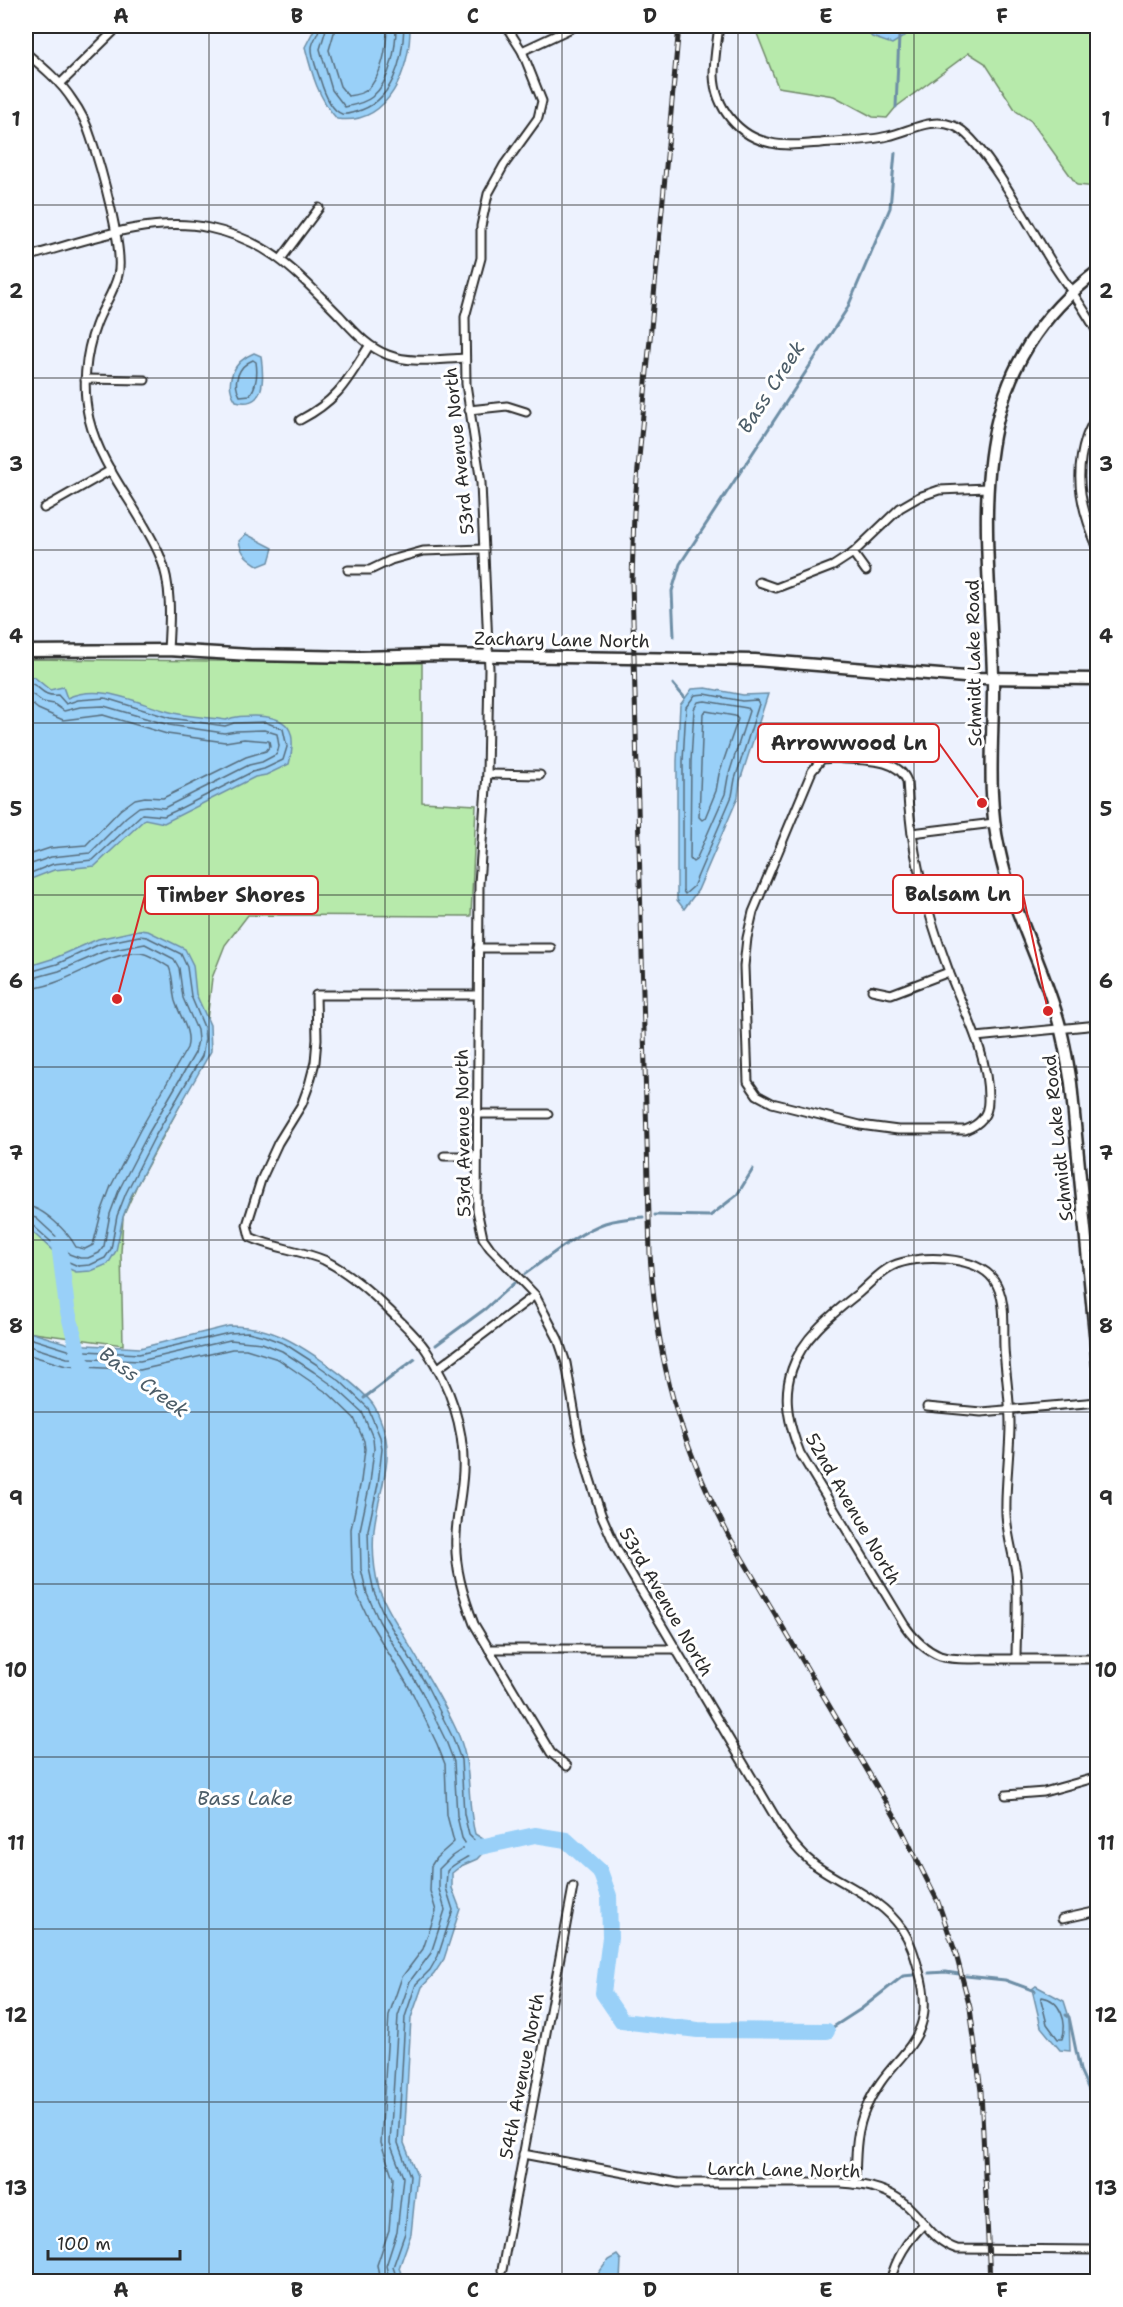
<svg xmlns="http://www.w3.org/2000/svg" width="1123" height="2307" viewBox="0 0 1123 2307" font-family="'Shantell Sans',sans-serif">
	<rect width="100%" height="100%" fill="#edf2fe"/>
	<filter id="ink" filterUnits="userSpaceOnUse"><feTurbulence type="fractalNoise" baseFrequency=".0167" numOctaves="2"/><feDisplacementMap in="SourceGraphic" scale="12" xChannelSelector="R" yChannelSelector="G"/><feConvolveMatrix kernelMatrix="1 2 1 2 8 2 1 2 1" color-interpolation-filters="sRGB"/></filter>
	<g filter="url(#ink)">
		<g fill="#b7eaab" stroke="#718a6b" stroke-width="1.5">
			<path d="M754 26H1097V187L1077 185 1031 121 1016 111 985 63 969 53 896 107 887 118 873 117 834 96 778 87Z"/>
			<path d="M26 659 422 663V802L476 805 471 916 248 915 225 945 212 978 207 1020 211 1048 137 1185 123 1217 121 1253 123 1345 26 1332Z"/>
		</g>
		<g fill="#99d0f8" stroke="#6d8ea6" stroke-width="1.5">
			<path d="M316 26H410C411 68 389 126 337 119 318 98 312 74 305 47Z"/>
			<path d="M861 26H911L905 36 892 44 872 37Z"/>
			<path d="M254 353 261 356C264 377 266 409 236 401 223 382 234 361 254 353Z"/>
			<path d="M246 534 273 548 269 562 259 566C248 559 241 554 239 541Z"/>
			<path d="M26 676 34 677 50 690 63 687 67 698C102 683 136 703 170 712 188 717 208 717 226 720 235 716 244 716 254 716 289 716 298 730 289 764L266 775 255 777 164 823 145 819 95 866 54 870 26 881Z"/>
			<path d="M706 688 743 695 768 694 740 781 738 797 698 890 684 909 677 900V761L680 705 692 689Z"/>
			<path d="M139 930 148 931 185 949 193 965 196 994 210 1025 211 1051 160 1141 131 1196 123 1217 116 1251 108 1264 91 1271 76 1272 56 1263 53 1251 26 1226V967L55 958 98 939Z"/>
			<path d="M229 1326C269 1326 292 1340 324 1362 340 1374 359 1387 372 1403 377 1409 379 1417 382 1424 396 1461 377 1494 374 1530 372 1550 374 1570 379 1589 384 1603 392 1616 400 1629 420 1665 443 1698 459 1736 473 1771 466 1799 475 1834L491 1844 477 1859 461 1866 452 1873V1888L460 1909 444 1959 434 1974 422 1987 411 2018 404 2143 417 2175 411 2234 399 2268 404 2281H26V1331L69 1344 140 1348Z"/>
			<path d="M1036 1986 1064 2001 1069 2017 1070 2051 1060 2050 1041 2027 1032 1989Z"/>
			<path d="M617 2255 621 2260 620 2281H593L608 2260Z"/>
		</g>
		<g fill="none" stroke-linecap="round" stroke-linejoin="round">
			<g stroke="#576d7d" stroke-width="1.5">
				<path d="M320 26C319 33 313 40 312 47 311 56 317 70 320 79 323 89 330 110 342 114 346 115 351 113 355 112 393 103 403 60 404 26"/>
				<path d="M327 26 320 49 332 90 345 107C354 105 365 103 372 97 391 81 396 48 396 26"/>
				<path d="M336 26 329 50 340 86 348 96C355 95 362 94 367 90 383 75 387 46 387 26"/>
				<path d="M253 360 256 362C258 375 257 385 250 395L240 396C232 383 238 366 253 360Z"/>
				<path d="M26 682C41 684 40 697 58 695L66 704 78 700 105 698 170 718 225 726 234 723 265 722 283 729 287 747 283 760 264 769 252 772 175 811 164 816 142 814 93 860 53 864 26 875"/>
				<path d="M26 690 43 702 54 704 64 711 80 707 104 706 169 725 224 733 236 731 264 730 277 734 279 746 277 754 262 762 249 765 164 808 147 806 139 807 126 817 90 853 51 857 26 866"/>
				<path d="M705 694 742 701 757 700 759 704 735 779 732 796 693 887 685 894 683 891V761L686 707 695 695Z"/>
				<path d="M26 699 38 709 63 720 103 715 167 734 225 742 244 739 269 741 270 746 266 751 246 757 163 798 145 797 135 799 120 810 86 845 50 848 26 856"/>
				<path d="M705 701 747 708 749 711 728 777 725 794 696 860 693 862 690 859 691 761 694 709 698 702Z"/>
				<path d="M706 711 735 716 738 719 719 774 716 791 705 818 702 820 699 817 703 713Z"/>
				<path d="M26 973 57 964 100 944 139 936 147 937 181 954 187 967 191 996 204 1027 205 1039 202 1056 154 1138 126 1193 117 1216 111 1249 105 1258 90 1265 78 1266 62 1259 57 1247 31 1224 26 1223"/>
				<path d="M26 980 59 971 103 952 145 944 174 959 179 968 183 998 197 1030 198 1040 195 1053 148 1134 119 1190 110 1214 104 1246 99 1253 88 1258H80L69 1254 61 1241 36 1218 26 1215"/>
				<path d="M26 989C64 988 103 952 140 953 148 953 162 963 169 967 174 978 172 990 175 1001 180 1017 192 1032 187 1048L140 1130 111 1186 102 1210 93 1245 85 1249 76 1247C68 1232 43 1207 26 1206"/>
				<path d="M26 1337 68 1350 139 1354 229 1333 248 1332 264 1336 285 1344 319 1366 340 1381 368 1408 380 1437 382 1449 378 1484 368 1530 369 1568 374 1592 385 1617 427 1686 453 1738 461 1760 464 1814 469 1835 480 1846C472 1858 457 1860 447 1871L446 1888 453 1910 438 1956 430 1970 416 1984 405 2017 398 2143 410 2176 405 2233 393 2267 398 2282"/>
				<path d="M26 1345 67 1358 140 1361 230 1340 262 1343 282 1351 314 1372 335 1387 362 1412 373 1438 374 1449 370 1483 360 1530 361 1569 367 1594 379 1621 421 1690 446 1741 454 1762 457 1816 462 1838 467 1846 452 1856 439 1869V1889L445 1910 431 1953 410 1981 398 2016 390 2143 403 2177 397 2232 386 2266 390 2282"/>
				<path d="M26 1354 66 1366 140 1370 232 1349H246L278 1359 329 1394 354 1418 364 1441 365 1449 361 1481 351 1529 352 1570 358 1596 371 1624 413 1694 437 1744 445 1764 447 1815 454 1842 436 1858 431 1866 430 1891 436 1911 423 1949 402 1977 389 2015 381 2143 393 2178 389 2230 377 2265 380 2282"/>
				<path d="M1042 1997C1061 2000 1068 2023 1062 2039H1058L1047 2024 1041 2000Z"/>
			</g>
			<g stroke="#6d8ea6" stroke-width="3">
				<path d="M896 107 899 36"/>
				<path d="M674 636 672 591 680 564 847 309 890 208 895 153"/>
				<path d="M673 684 684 697"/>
				<path d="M655 1215 710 1216 737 1195 753 1169"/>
				<path d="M525 1274C547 1258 581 1231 605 1223 618 1219 630 1218 643 1217"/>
				<path d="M436 1345 485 1309 514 1283"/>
				<path d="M364 1398 415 1359"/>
				<path d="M929 1973 946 1972 959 1974"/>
				<path d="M966 1976 1005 1980 1035 1991"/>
				<path d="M1066 2015 1069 2017 1080 2070 1093 2099 1098 2101"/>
				<path d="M827 2031 861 2009 903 1976 914 1975"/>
			</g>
			<g stroke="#99d0f8" stroke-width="16">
				<path d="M59 1244 67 1308 81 1363 84 1365"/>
				<path d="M471 1849 535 1835 566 1840 600 1871 609 1896 610 1937 603 1993 622 2021 698 2030 827 2031"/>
			</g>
			<defs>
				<g id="street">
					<path d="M506 26 522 51 542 101 538 118 504 165 488 194 481 226V258L465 317 466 384 481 483 489 669 487 774 479 883 477 1210 483 1238 490 1248 535 1295 558 1339 566 1363 579 1438 589 1476 601 1514 616 1548 777 1820C787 1837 799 1853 815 1865 845 1886 881 1898 902 1929 911 1942 915 1957 919 1971 941 2046 890 2051 866 2108 855 2132 856 2158 855 2184"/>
					<path d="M719 26C717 42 714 59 714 75 715 108 739 137 771 143 787 147 804 144 821 143 843 141 867 141 888 136 911 131 930 117 954 126 982 136 1033 233 1051 261 1067 286 1084 307 1098 334"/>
					<path d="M522 51 576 26H586"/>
					<path d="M26 53C43 67 61 82 73 101 81 112 87 125 91 138 100 164 125 251 118 275 114 292 102 308 96 325 85 354 82 388 89 419 101 469 140 509 160 556 172 585 170 619 168 650"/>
					<path d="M60 84 119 26"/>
					<path d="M26 257C82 242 150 215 209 228 270 241 297 273 339 315 354 331 367 347 388 355 412 364 440 359 465 358"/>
					<path d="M281 259 319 208"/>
					<path d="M85 379 145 380"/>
					<path d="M469 410 507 406 526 412"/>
					<path d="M1098 412C1094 421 1089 429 1086 438 1073 478 1082 511 1098 549"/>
					<path d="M300 420C338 400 347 381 369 346"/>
					<path d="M44 508 111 470"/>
					<path d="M853 553 866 571"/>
					<path d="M348 570H370L391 560 423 551 484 549"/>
					<path d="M759 582 776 588 833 566 853 553 900 508 919 497 939 490 987 488"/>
					<path d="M835 758C859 761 897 756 907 781 910 848 925 907 948 969 964 1012 989 1054 988 1101 988 1116 979 1125 965 1130H898L860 1125 772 1103 757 1095 748 1082 744 966 747 938 753 912 812 771 822 759Z"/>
					<path d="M487 774 540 775"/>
					<path d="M912 833 994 823"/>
					<path d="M478 948H551"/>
					<path d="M872 990 891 994 949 972"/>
					<path d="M477 995H316L317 1039 315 1062 309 1085 302 1104 278 1143 261 1180 247 1225 250 1237C273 1248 300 1250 324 1260 348 1272 370 1291 389 1310 402 1323 417 1336 426 1350 450 1385 465 1429 463 1471 462 1493 457 1513 456 1535 454 1566 463 1595 474 1624L551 1753 567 1766"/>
					<path d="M976 1037 1098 1025"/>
					<path d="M477 1114H548"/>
					<path d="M444 1156H477"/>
					<path d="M437 1369 535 1295"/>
					<path d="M927 1407 981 1412 1098 1402"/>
					<path d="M489 1649H675"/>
					<path d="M1016 1659C1016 1630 1019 1601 1016 1572 1013 1553 1007 1534 1006 1514 1005 1484 1010 1454 1010 1424 1010 1398 1005 1372 1004 1347 1003 1324 1007 1300 994 1280 976 1255 917 1254 892 1266 880 1272 870 1283 860 1292 834 1313 803 1336 792 1369 782 1398 789 1425 800 1453L905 1626C914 1639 925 1650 940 1656 955 1661 975 1658 991 1659 1026 1659 1062 1659 1098 1659"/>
					<path d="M1006 1795 1044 1792 1098 1777"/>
					<path d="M1062 1919 1098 1911"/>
					<path d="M523 2154 678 2183H841C863 2184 887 2188 904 2203 924 2219 932 2241 957 2249L1098 2250"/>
					<path d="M502 2270 573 1887"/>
					<path d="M890 2282C896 2258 907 2241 924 2224"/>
				</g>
				<g id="secondary">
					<path d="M1098 271C956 378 989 523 993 676 994 734 986 792 999 849 1011 907 1040 959 1057 1016 1064 1038 1067 1060 1071 1083L1098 1365"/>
					<path d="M26 651 168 650 250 655 360 657 438 655 755 660 977 678 1098 679"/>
				</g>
			</defs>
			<use href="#street" stroke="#2b2b2b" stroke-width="11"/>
			<use href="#secondary" stroke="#2b2b2b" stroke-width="15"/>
			<use href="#street" stroke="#fff" stroke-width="7"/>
			<use href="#secondary" stroke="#fff" stroke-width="10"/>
			<defs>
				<path id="rail" d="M679 26 634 512 632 582 650 1254C657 1363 679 1440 729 1536L899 1824 938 1902 956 1954 970 2008 981 2091 990 2282"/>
			</defs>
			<use href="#rail" stroke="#2b2b2b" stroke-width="5"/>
			<use href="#rail" stroke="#fff" stroke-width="3" stroke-dasharray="9" stroke-linecap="butt"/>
		</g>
	</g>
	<path fill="none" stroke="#2b2b2b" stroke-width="1.5" stroke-opacity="0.55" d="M209 26V2282M385 26V2282M562 26V2282M738 26V2282M914 26V2282M26 205H1098M26 378H1098M26 550H1098M26 723H1098M26 895H1098M26 1067H1098M26 1240H1098M26 1412H1098M26 1584H1098M26 1757H1098M26 1929H1098M26 2102H1098"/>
	<g text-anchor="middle" stroke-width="6" stroke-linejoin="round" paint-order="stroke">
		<g font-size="18" fill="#2b2b2b" stroke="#fff">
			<text transform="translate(459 451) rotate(-96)" y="6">53rd Avenue North</text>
			<text transform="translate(562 640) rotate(1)" y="6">Zachary Lane North</text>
			<text transform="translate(974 663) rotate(-91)" y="6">Schmidt Lake Road</text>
			<text transform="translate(463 1133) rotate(-91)" y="6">53rd Avenue North</text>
			<text transform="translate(1058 1138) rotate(-96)" y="6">Schmidt Lake Road</text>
			<text transform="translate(853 1509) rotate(60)" y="6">52nd Avenue North</text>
			<text transform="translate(666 1602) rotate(60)" y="6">53rd Avenue North</text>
			<text transform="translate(522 2076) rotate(-79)" y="6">54th Avenue North</text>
			<text transform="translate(784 2170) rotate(1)" y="6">Larch Lane North</text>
		</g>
		<g font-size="20" font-style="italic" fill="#4c5d68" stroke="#fff">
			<text transform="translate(771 387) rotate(-57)" y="7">Bass Creek</text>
			<text transform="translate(144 1382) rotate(36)" y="7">Bass Creek</text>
			<text x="245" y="1805">Bass Lake</text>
		</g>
	</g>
	<path fill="none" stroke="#d62828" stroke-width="2" d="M982 803L939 743M1048 1011L1023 894M117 999L145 895"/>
	<g fill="#d62828" stroke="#fff" stroke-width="2">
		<circle cx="982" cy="803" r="6"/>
		<circle cx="1048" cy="1011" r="6"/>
		<circle cx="117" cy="999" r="6"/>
	</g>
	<g fill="#fff" stroke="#d62828" stroke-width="2">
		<rect x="758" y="724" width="181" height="38" rx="6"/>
		<rect x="893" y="875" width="130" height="38" rx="6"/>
		<rect x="145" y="876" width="173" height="38" rx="6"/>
	</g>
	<g font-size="20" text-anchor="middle" font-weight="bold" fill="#2b2b2b">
		<text x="849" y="750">Arrowwood Ln</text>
		<text x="958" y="901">Balsam Ln</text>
		<text x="231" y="902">Timber Shores</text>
	</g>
	<rect width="1123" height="2307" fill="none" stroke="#fff" stroke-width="66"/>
	<path d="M48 2250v9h132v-9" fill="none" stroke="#2b2b2b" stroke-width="3"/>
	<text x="57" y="2250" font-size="18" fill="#2b2b2b" stroke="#ffffff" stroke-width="4.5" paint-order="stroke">100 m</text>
	<rect x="33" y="33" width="1057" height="2241" fill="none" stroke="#2b2b2b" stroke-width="2"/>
	<g font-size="20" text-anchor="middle" font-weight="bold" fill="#2b2b2b">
		<text x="121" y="23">A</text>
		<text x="297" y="23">B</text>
		<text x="473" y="23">C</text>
		<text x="650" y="23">D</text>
		<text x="826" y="23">E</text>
		<text x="1002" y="23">F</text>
		<text x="16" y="126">1</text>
		<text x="1106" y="126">1</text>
		<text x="16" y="298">2</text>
		<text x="1106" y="298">2</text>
		<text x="16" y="471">3</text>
		<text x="1106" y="471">3</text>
		<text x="16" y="643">4</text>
		<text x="1106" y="643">4</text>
		<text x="16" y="816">5</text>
		<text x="1106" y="816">5</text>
		<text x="16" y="988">6</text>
		<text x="1106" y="988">6</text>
		<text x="16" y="1160">7</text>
		<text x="1106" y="1160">7</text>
		<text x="16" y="1333">8</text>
		<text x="1106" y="1333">8</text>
		<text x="16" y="1505">9</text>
		<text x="1106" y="1505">9</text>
		<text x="16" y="1677">10</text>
		<text x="1106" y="1677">10</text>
		<text x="16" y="1850">11</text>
		<text x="1106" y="1850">11</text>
		<text x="16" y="2022">12</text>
		<text x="1106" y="2022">12</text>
		<text x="16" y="2195">13</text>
		<text x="1106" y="2195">13</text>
		<text x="121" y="2297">A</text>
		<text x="297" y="2297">B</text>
		<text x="473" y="2297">C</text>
		<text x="650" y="2297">D</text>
		<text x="826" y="2297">E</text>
		<text x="1002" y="2297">F</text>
	</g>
</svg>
